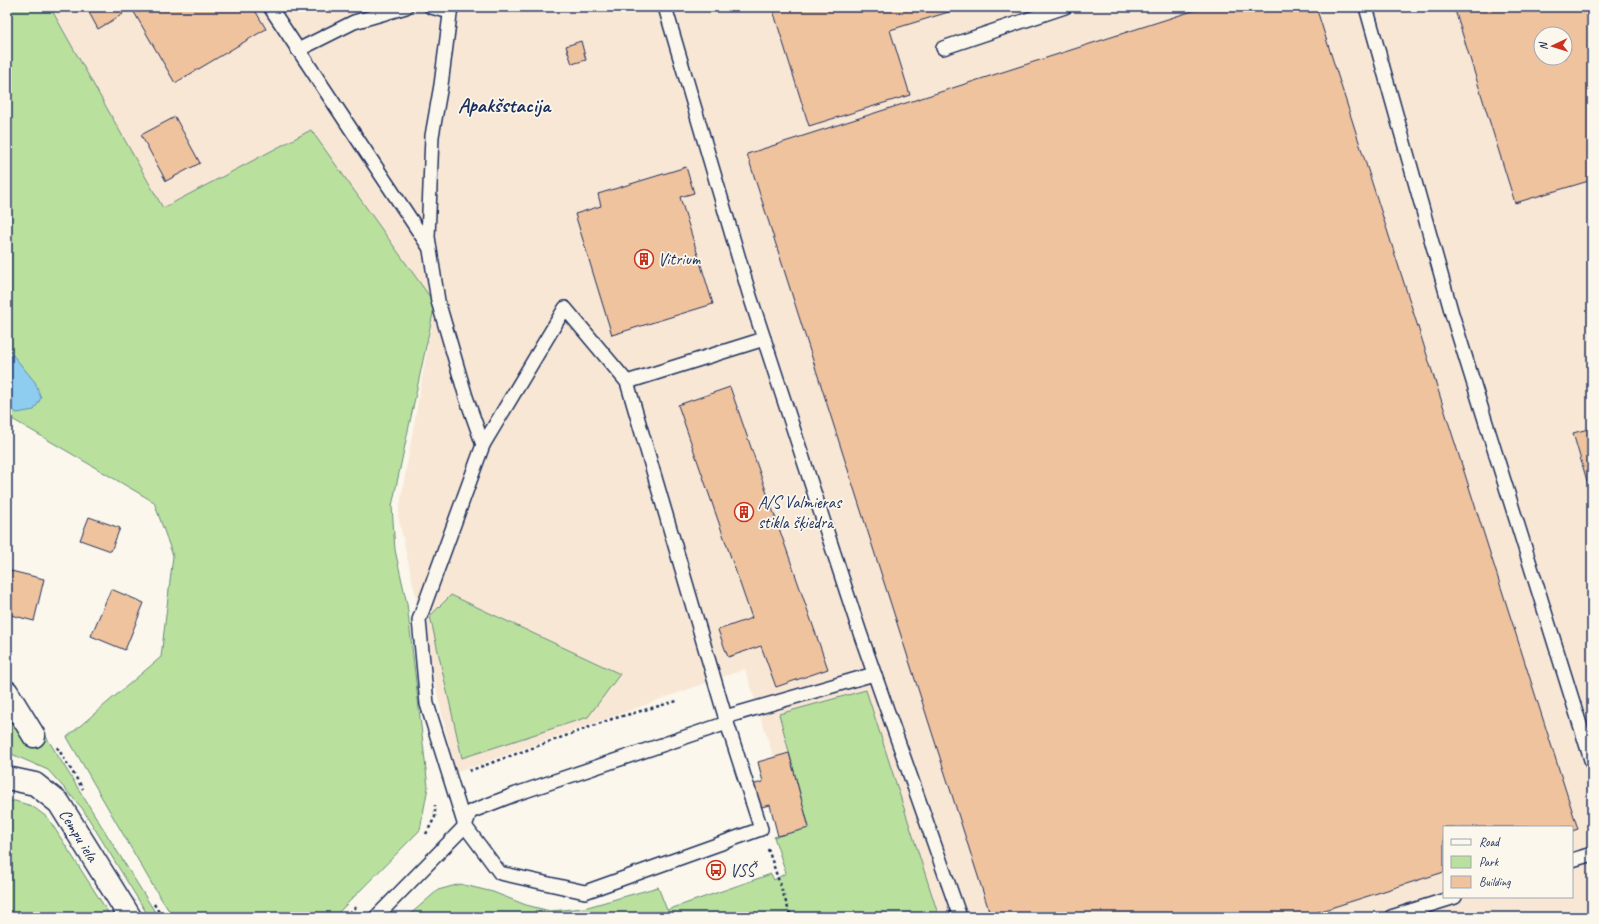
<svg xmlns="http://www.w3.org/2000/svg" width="1599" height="924" viewBox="0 0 1599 924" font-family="Caveat,sans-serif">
	<rect width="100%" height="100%" fill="#fbf7ec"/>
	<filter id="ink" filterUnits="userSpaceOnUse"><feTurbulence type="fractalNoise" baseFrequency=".025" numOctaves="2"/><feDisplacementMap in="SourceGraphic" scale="8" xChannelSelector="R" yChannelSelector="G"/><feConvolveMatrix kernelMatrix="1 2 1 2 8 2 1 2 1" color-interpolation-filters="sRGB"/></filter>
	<g filter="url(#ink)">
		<path fill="#f8e7d5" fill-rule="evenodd" d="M50 7H1592V917H834L792 814 745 669 455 773 398 516 435 304 311 131 163 208ZM1541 34H1565V58H1541ZM1444 827H1572V897H1444Z"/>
		<g fill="#b9e19d" stroke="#6a887e">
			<path d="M7 7H50L163 208 311 130 435 304 392 506 395 550 407 604 428 787 420 830 334 917H173L153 886 67 737 161 657 173 556 154 502 7 416Z"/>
			<path d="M451 595 620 674 588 717 462 758 430 616Z"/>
			<path d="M866 690 939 917H407L438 890 460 884 493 892 526 905 550 911 584 908 658 887 667 910 771 874 774 880 786 873 774 837 809 827 779 714Z"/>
			<path d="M7 708 30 745 45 735 158 917H149L82 808 48 770 7 752Z"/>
			<path d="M7 801H15L32 806 48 818 111 917H7Z"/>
		</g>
		<path fill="#8ecdef" stroke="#608eb5" d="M7 348 35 382 41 398 34 410 17 413 7 407Z"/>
		<g fill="#f0c39f" stroke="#1b2f5e" fill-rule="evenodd">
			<path d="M86 7H118L123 14 98 29Z"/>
			<path d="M131 7H253L266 29 175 83Z"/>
			<path d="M772 7H965L890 30 910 95 809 126Z"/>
			<path d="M1205 7H1316L1578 829 1572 831V827H1444V872L1302 917H991L747 154Z"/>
			<path d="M1454 7H1591L1592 180 1515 203ZM1541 34H1565V58H1541Z"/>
			<path d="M581 41 586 60 572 64 566 46Z"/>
			<path d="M175 117 200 163 166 181 141 135Z"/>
			<path d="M686 167 694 193 680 197 713 304 612 335 575 214 601 206 598 194Z"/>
			<path d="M730 387 828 669 776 687 761 646 728 657 718 630 752 618 678 405Z"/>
			<path d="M1592 428V498L1573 433Z"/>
			<path d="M89 517 120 528 111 551 80 540Z"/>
			<path d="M7 570 44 579 34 621 7 614Z"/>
			<path d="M111 589 144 603 125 650 91 636Z"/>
			<path d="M789 753 809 828 778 836 770 805 757 808 751 785 763 782 758 762Z"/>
		</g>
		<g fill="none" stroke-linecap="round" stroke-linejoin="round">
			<defs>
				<g id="lane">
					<path d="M270 7 429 247"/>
					<path d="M431 7 450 12"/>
					<path d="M451 7 441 85 432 136 428 237 438 301 466 397 483 445"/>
					<path d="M665 7 749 293 860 633 960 917"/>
					<path d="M1366 7 1452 314 1592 763"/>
					<path d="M943 48 1065 7"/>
					<path d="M298 50 354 22 406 7"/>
					<path d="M565 308 627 382 727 723 761 829 585 892 500 873 465 826 427 704 419 620 483 445Z"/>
					<path d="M627 382 764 339"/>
					<path d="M725 717 874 674"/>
					<path d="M1572 860 1592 854"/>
					<path d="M376 917 465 826 470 812 516 794 727 723"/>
					<path d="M1391 917 1455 897"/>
				</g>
				<path id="street" d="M7 692 34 736"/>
				<path id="secondary" d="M7 778 35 784 59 803 130 917"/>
			</defs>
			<use href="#lane" stroke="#1b2f5e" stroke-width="16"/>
			<use href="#street" stroke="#1b2f5e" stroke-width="25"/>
			<use href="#secondary" stroke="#1b2f5e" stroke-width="25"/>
			<g stroke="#1b2f5e" stroke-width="2.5" stroke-dasharray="3 3" stroke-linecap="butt">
				<path d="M57 747 83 789"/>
				<path d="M469 771 612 719 677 701"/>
				<path d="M426 834 435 817V805"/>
				<path d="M768 849 791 917"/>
				<path d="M154 904 162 917"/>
				<path d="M345 917 358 905"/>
			</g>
			<use href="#lane" stroke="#fbf7ec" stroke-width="13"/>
			<use href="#street" stroke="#fbf7ec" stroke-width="22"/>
			<use href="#secondary" stroke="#fbf7ec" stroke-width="22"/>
		</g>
	</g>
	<defs>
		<symbol id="building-ring" viewBox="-11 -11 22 22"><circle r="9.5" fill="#fbf7ec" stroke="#c8321e" stroke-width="1.5"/><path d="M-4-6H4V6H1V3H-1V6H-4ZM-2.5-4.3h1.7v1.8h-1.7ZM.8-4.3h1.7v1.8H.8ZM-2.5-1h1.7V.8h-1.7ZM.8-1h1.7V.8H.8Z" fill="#c8321e"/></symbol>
		<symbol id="bus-ring" viewBox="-11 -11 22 22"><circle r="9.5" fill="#fbf7ec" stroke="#c8321e" stroke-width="1.5"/><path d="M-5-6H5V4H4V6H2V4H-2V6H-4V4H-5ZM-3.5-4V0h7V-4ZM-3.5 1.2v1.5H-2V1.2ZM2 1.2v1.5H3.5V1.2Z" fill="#c8321e"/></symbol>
	</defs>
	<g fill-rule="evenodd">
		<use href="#building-ring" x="633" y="248" width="22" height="22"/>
		<use href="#building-ring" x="733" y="501" width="22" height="22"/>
		<use href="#bus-ring" x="705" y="859" width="22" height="22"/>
	</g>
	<g text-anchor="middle" stroke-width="3.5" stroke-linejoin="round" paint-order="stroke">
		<g font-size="17" fill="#1b2f5e" stroke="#fbf7ec" text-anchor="start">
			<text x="658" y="265">Vitrium</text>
			<text x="758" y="508">A/S Valmieras<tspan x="758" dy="20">stikla šķiedra</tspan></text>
			<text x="730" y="876">VSŠ</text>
		</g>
		<g font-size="17" fill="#1b2f5e" stroke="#fbf7ec">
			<text transform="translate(79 835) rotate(58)" y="6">Cempu iela</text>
		</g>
		<g font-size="21" font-weight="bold" fill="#1b2f5e" stroke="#fbf7ec">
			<text x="504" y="112">Apakšstacija</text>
		</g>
	</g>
	<rect width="1599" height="924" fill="none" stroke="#fbf7ec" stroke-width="24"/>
	<rect x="12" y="12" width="1575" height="900" fill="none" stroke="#1b2f5e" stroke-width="1.5" filter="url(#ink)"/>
	<rect x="1443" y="826" width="130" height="72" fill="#fbf7ec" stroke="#a1a7b3"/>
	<rect x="1451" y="839" width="20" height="6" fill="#fbf7ec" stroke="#a1a7b3"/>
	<text x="1479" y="846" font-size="12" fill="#1b2f5e">Road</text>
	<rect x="1451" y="856" width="20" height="12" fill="#b9e19d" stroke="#a1a7b3"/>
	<text x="1479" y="866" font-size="12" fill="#1b2f5e">Park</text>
	<rect x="1451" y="876" width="20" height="12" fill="#f0c39f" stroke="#a1a7b3"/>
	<text x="1479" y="886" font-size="12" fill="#1b2f5e">Building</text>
	<g transform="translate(1553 46) rotate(266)"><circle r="19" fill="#fbf7ec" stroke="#a1a7b3"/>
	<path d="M0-3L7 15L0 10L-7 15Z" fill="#c8321e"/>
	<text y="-6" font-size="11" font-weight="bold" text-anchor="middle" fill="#1b2f5e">N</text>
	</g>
</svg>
